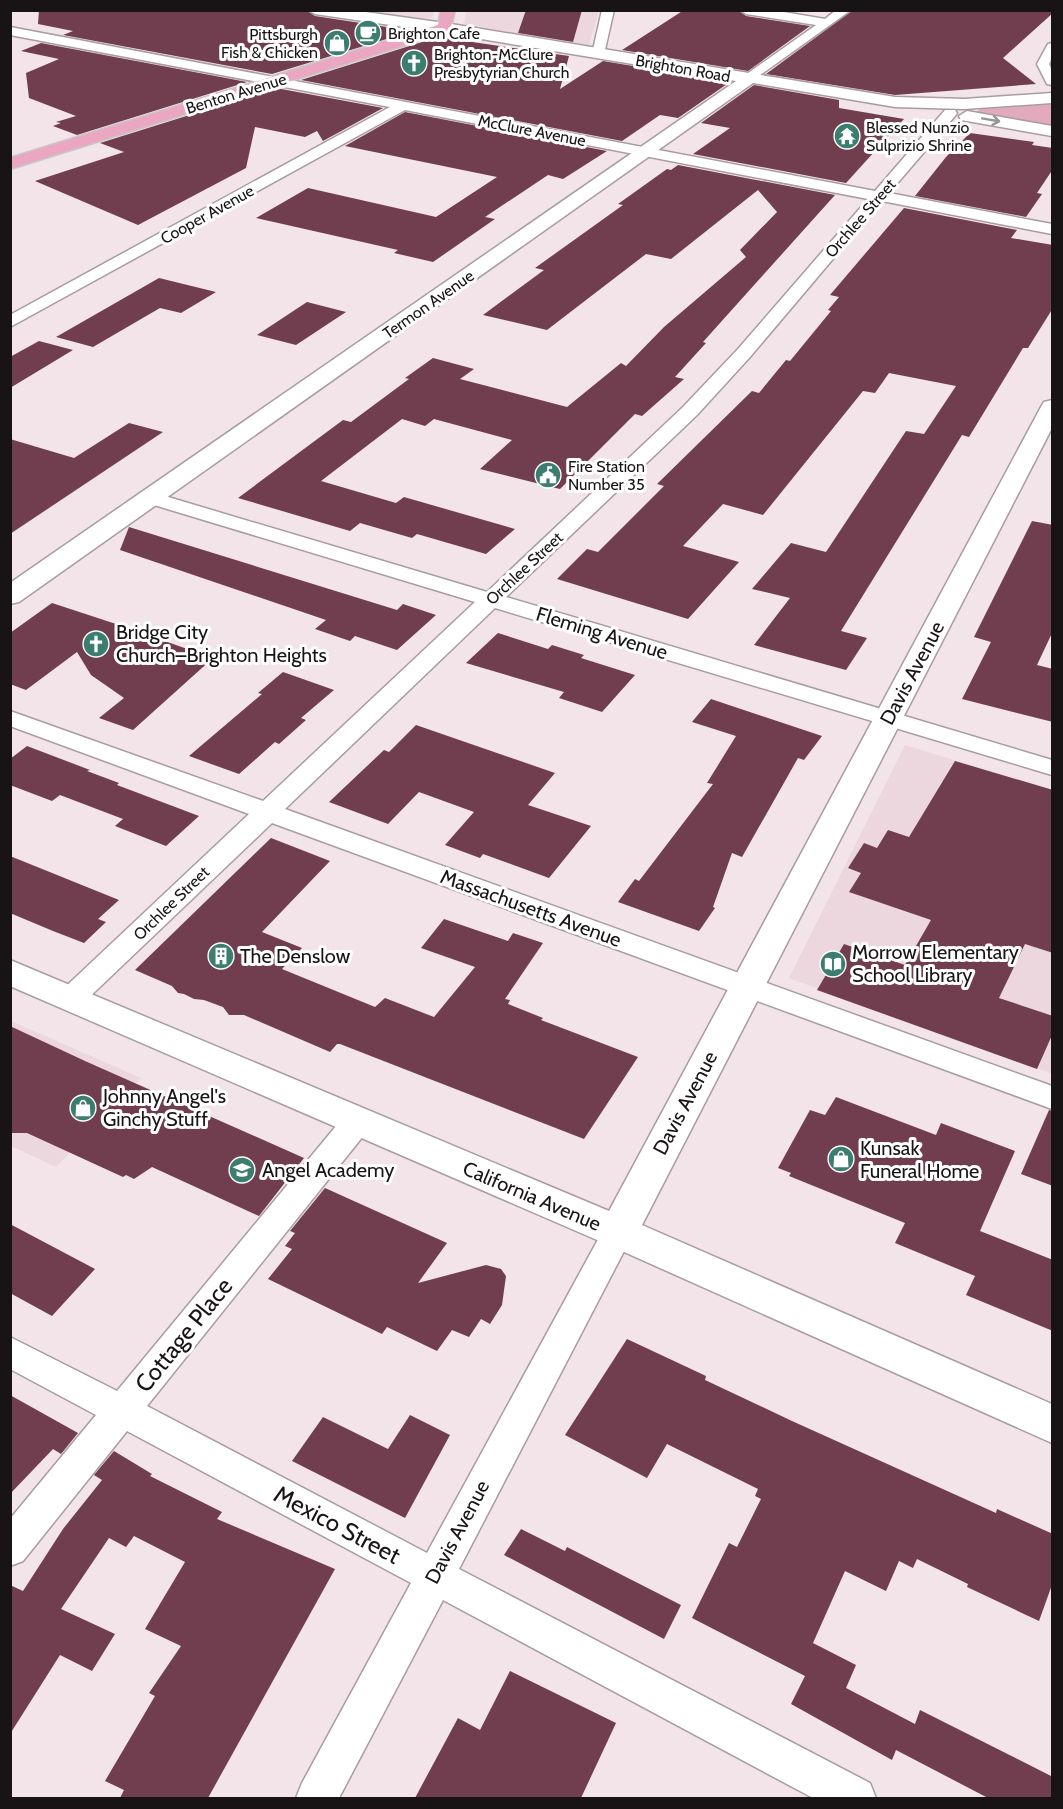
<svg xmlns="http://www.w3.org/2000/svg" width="1063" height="1809" viewBox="0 0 1063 1809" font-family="Cabin,sans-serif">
	<rect width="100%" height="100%" fill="#f2e4e8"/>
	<g fill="#edd7de">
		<path d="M358 11H434L433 17 425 19Z"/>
		<path d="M466 11H599L589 45 464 25Z"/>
		<path d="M905 745 1052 790V1074L789 978Z"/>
		<path d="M11 1021 141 1078 56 1167 11 1146Z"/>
	</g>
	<path fill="#e1abbd" d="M1052 104V125L976 112 980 109Z"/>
	<g fill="#713e50">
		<path d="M39 10H306L315 16 413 31 272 74 63 35 73 31 38 24Z"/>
		<path d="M526 10H582L573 42 518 33Z"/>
		<path d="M684 10H738L746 16 810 26 748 71 622 50Z"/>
		<path d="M853 10H1053V13L1003 58 1036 84 895 95 766 74Z"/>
		<path d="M438 37 569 56 560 89 603 61 730 82 678 118 660 115 622 141 301 80Z"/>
		<path d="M41 43 247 82 77 135 53 126 61 123 56 122 76 116 29 98 26 73 59 59 21 51Z"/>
		<path d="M754 85 839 100V108L904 119 846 183 693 154 730 128 701 123Z"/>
		<path d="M276 88 383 108 323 141 317 131 305 137 255 127 246 168 138 225 35 181 124 152 100 143Z"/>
		<path d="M405 112 607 151 563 179 548 175 485 217 495 219 433 262 394 253 398 250 256 218 308 188 436 217 497 177 345 146Z"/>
		<path d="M970 133 1034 142 1032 145 1053 148V169L1037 193 1042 194 1026 217 915 196 946 157Z"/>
		<path d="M678 165 835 195 703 342 706 343 675 377 684 379 642 416 635 414 560 489 480 469 512 440 434 419 425 426 402 419 321 481 396 503 404 497 515 529 486 554 417 534 412 538 360 523 350 531 238 498 343 420 351 422 409 379 405 378 433 358 474 369 460 379 567 407 621 363 626 366 664 327 746 257 740 250 777 212 758 190 671 259 646 254 547 330 483 315 544 270 535 268 623 205 618 204 667 169 671 170Z"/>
		<path d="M904 208 1017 230 1011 238 1053 245V308L1028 348H1023L969 437 962 435 841 631 867 638 846 670 754 645 790 598 752 589 791 543 826 552 906 431 924 434 956 386 889 373 875 393 863 391 763 515 723 504 683 546 739 562 688 619 557 579 587 549 598 552 664 486 657 484 752 391 759 393 786 360 790 361 831 311 828 310 839 297 830 295Z"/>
		<path d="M159 278 216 292 181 313 160 308 93 347 56 337Z"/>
		<path d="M307 302 346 312 296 345 257 335Z"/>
		<path d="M39 341 73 350 10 388V357Z"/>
		<path d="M129 423 163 432 10 534V439L74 458Z"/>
		<path d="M1032 521 1053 525V631L1037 665 1053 669V722L962 699 991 642 974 637Z"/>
		<path d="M129 527 397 610 403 604 436 615 397 650 355 636 350 641 315 629 326 620 120 550Z"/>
		<path d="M52 603 116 624 213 658 133 730 99 718 124 698 91 675 77 652 26 690 10 684V633Z"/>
		<path d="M498 633 548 649 552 645 584 655 581 658 635 675 602 712 559 698 564 692 466 663Z"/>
		<path d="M283 672 334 690 301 718 306 720 279 744 275 742 239 774 189 756 262 694 258 693Z"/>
		<path d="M711 699 822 736 804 760 798 758 742 857 732 853 713 907 715 908 699 931 618 902 635 879 639 881 713 784 707 783 736 736 692 722Z"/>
		<path d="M416 725 555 773 528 805 591 826 549 878 483 854 480 858 445 845 474 812 419 792 388 824 329 802 384 750 389 752Z"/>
		<path d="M27 746 90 770 87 771 119 783 117 785 199 816 166 846 115 826 123 819 60 795 52 801 10 785V759Z"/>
		<path d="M955 761 1053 790V953L1025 944 999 998 1053 1016V1033L1037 1069 817 990 844 944 905 965 931 920 849 892 861 873 848 868 864 843 877 848 888 830 909 837Z"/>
		<path d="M271 838 330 861 262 932 302 948 282 969 375 1007 385 998 434 1017 475 967 421 948 444 919 508 941 513 933 543 943 505 999 510 1000 508 1004 543 1018 541 1020 638 1057 584 1139 340 1044H337L330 1052 244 1015H229L223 1007 204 1000 194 999 184 994 178 993 172 986 135 970Z"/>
		<path d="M10 856 119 900 98 919 106 922 84 943 53 931 10 913Z"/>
		<path d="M10 1026 85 1061 304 1158 259 1216 152 1167 134 1179 126 1175 123 1177 27 1133H10Z"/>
		<path d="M836 1097 936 1135 941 1123 1015 1151 980 1231 1053 1260V1331L966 1295 975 1276 895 1243 905 1223 789 1176 791 1173 778 1168 810 1110 825 1115Z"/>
		<path d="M1049 1110 1053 1111V1186L1021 1174Z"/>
		<path d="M325 1188 447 1243 418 1283 486 1265 501 1269 506 1276 502 1305 490 1324 481 1319 469 1337 452 1330 437 1351 387 1327 382 1334 268 1279 292 1249 285 1246 295 1233 290 1231Z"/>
		<path d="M10 1224 95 1269 52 1316 10 1293Z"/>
		<path d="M627 1339 706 1376 705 1380 792 1421 996 1513 997 1509 1053 1534V1582L1039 1621 967 1587 968 1584 917 1559 913 1568 899 1561 886 1591 845 1571 813 1643 856 1665 846 1688 915 1724 920 1710 1053 1777V1798H988L896 1750 892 1760 791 1704 805 1676 692 1618 729 1543 737 1547 761 1499 755 1496 758 1489 667 1444 647 1478 565 1435Z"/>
		<path d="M10 1395 78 1433 61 1454 53 1449 10 1494Z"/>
		<path d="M410 1415 450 1435 405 1518 292 1461 323 1417 388 1449Z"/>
		<path d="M114 1451 152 1474 150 1476 222 1512 217 1519 335 1569 208 1798H120L124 1790 105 1781 155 1696 149 1693 181 1646 145 1629 185 1562 134 1536 126 1547 109 1538 61 1609 115 1634 92 1671 60 1655 10 1734V1585L23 1591 63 1529 102 1480 94 1475Z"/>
		<path d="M521 1529 565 1551 567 1547 681 1605 664 1639 504 1555Z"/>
		<path d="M510 1671 616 1723 581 1798H415L458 1718 480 1730Z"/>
	</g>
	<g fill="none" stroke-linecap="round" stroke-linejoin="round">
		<defs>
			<g id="minor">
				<path d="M602 10H614L604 54 598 58 592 54Z"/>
				<path d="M740 10H772L825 19 836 10H851L749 83 742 79 744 76 816 25 746 14Z"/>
				<path d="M10 27 875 191 945 110H955L957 113 955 116 889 193 1052 224V234L882 201 750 357 697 415 506 597 1052 760V775L495 608 285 809 1052 1086V1109L272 823 81 1005 71 1008 61 1005 57 998 61 991 249 814 10 726V711L263 801 475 602 144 502 141 498 144 494H158L487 592 683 407 738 349 868 199 405 110 10 327V315L390 107 10 35Z"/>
				<path d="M1052 43V58L1049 64 1052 70V85L1047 84 1037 64 1048 44Z"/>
				<path d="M357 1110 368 1114 372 1122 368 1130 147 1406 427 1553 607 1223 618 1219 629 1223 634 1232 459 1569 870 1783 876 1798H813L443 1600 339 1798H296L302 1783 411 1583 127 1431 23 1561 10 1566V1519L96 1415 10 1369V1337L117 1391 346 1114Z"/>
			</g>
			<g id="tertiary">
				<path d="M308 10H351L445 23 895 97 964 99 1052 93V103L964 109 895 107 753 83 19 602 10 604V583L736 81 445 33 315 14Z"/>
				<path d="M967 111 1052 126V136L961 120 959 116Z"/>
				<path d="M1052 400V428L642 1225 1052 1404V1443L604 1243 10 986V960L609 1211 1041 407 1044 402Z"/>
			</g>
			<path id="primary" d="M441 10H455L450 31 10 169V158L438 25Z"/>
		</defs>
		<use href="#minor" stroke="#a99ca0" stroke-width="3"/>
		<use href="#tertiary" stroke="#a99ca0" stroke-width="3"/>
		<use href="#primary" stroke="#c8c7c7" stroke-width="3"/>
		<use href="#minor" fill="#fff" fill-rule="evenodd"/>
		<use href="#tertiary" fill="#fff" fill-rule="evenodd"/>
		<use href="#primary" fill="#eba7c1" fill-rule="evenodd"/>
	</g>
	<defs><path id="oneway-shaft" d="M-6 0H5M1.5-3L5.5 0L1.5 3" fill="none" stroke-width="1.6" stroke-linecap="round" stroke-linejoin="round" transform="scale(1.5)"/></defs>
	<use stroke="#979596" href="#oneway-shaft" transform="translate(991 120) rotate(10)"/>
	<defs>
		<symbol id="cafe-disc" viewBox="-11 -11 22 22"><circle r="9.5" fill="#3b7e6f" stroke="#fff"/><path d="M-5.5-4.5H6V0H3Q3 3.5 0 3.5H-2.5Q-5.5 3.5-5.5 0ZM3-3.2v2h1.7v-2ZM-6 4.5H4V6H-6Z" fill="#fff"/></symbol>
		<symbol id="shop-disc" viewBox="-11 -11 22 22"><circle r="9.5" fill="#3b7e6f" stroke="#fff"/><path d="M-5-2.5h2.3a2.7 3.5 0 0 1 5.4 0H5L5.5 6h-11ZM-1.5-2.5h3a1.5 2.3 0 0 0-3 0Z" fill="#fff"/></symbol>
		<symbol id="church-disc" viewBox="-11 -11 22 22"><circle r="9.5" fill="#3b7e6f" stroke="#fff"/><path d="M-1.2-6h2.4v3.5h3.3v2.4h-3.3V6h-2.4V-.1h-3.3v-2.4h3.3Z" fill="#fff"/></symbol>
		<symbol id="temple-disc" viewBox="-11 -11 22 22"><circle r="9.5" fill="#3b7e6f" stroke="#fff"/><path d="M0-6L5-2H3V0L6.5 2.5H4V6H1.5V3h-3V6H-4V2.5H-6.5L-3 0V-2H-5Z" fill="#fff"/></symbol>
		<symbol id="civic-disc" viewBox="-11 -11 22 22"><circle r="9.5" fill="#3b7e6f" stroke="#fff"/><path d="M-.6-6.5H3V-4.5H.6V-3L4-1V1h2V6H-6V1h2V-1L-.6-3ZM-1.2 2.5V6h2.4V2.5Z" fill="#fff"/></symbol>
		<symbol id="building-disc" viewBox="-11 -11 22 22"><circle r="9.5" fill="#3b7e6f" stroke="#fff"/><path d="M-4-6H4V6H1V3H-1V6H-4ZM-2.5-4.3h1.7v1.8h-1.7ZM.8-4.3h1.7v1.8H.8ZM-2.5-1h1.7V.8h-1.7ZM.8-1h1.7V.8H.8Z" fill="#fff"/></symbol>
		<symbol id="library-disc" viewBox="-11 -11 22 22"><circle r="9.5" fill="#3b7e6f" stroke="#fff"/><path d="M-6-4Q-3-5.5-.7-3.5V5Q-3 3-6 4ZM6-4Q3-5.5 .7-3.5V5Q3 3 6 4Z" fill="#fff"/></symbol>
		<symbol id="school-disc" viewBox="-11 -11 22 22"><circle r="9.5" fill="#3b7e6f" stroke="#fff"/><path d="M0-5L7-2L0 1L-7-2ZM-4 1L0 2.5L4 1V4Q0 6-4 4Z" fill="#fff"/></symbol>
	</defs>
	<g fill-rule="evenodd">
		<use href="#cafe-disc" x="353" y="18" width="30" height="30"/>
		<use href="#shop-disc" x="322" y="28" width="30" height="30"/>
		<use href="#church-disc" x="399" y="48" width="30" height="30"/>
		<use href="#temple-disc" x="832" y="121" width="30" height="30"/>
		<use href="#civic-disc" x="533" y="460" width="30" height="30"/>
		<use href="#church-disc" x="81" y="629" width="30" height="30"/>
		<use href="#building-disc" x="206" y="941" width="30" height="30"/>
		<use href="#library-disc" x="818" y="949" width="30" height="30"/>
		<use href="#shop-disc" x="68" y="1093" width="30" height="30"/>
		<use href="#shop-disc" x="826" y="1144" width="30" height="30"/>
		<use href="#school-disc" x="227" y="1155" width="30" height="30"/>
	</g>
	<g text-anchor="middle" stroke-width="6" stroke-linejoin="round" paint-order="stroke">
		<g font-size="16" fill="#181415" stroke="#fff" text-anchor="start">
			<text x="388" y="39">Brighton Cafe</text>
			<text x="318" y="40" text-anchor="end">Pittsburgh<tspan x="318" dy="18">Fish &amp; Chicken</tspan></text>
			<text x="434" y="60">Brighton-McClure<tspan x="434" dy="18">Presbytyrian Church</tspan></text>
			<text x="866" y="133">Blessed Nunzio<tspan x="866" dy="18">Sulprizio Shrine</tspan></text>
			<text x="568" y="472">Fire Station<tspan x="568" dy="18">Number 35</tspan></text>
		</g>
		<g font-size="16" fill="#181415" stroke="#fff">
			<text transform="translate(683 68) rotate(10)" y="6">Brighton Road</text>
			<text transform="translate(236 93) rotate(-17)" y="6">Benton Avenue</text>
			<text transform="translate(532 130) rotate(11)" y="6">McClure Avenue</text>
			<text transform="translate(207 214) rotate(-29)" y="6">Cooper Avenue</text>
			<text transform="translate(860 218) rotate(-49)" y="6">Orchlee Street</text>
			<text transform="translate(428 304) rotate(-35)" y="6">Termon Avenue</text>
			<text transform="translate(524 568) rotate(-43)" y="6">Orchlee Street</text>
			<text transform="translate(171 903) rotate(-44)" y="6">Orchlee Street</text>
		</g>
		<g font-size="20" fill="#181415" stroke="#fff" text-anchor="start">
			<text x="116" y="639">Bridge City<tspan x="116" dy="23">Church–Brighton Heights</tspan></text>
			<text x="852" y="959">Morrow Elementary<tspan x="852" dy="23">School Library</tspan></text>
			<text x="240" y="963">The Denslow</text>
			<text x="103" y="1103">Johnny Angel's<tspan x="103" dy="23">Ginchy Stuff</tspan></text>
			<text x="860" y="1155">Kunsak<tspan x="860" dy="23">Funeral Home</tspan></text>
			<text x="262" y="1177">Angel Academy</text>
		</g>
		<g font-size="20" fill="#181415" stroke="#fff">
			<text transform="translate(602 633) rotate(17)" y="7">Fleming Avenue</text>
			<text transform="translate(912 673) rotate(-62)" y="7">Davis Avenue</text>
			<text transform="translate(531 908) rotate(20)" y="7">Massachusetts Avenue</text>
			<text transform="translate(685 1103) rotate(-62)" y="7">Davis Avenue</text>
			<text transform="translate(532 1196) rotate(23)" y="7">California Avenue</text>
			<text transform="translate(457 1532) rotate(-62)" y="7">Davis Avenue</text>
		</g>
		<g font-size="24" fill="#181415" stroke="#fff">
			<text transform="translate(184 1335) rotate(-51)" y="8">Cottage Place</text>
			<text transform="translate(337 1525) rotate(28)" y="8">Mexico Street</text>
		</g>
	</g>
	<rect width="1063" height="1809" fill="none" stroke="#181415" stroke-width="24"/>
</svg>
